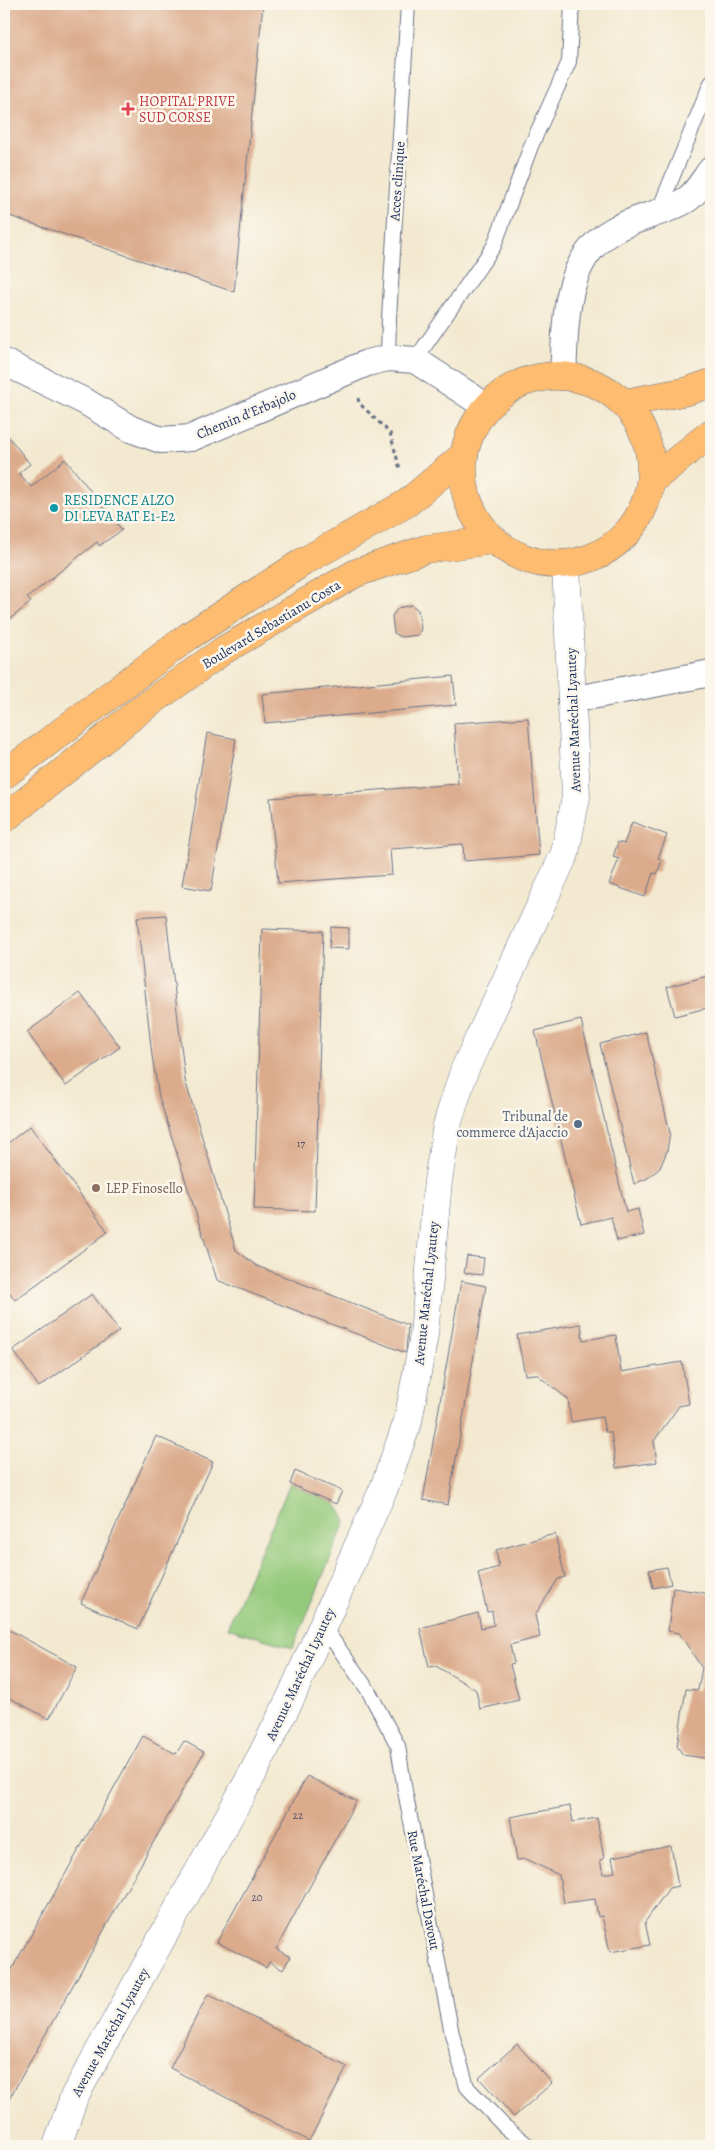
<svg xmlns="http://www.w3.org/2000/svg" width="715" height="2150" viewBox="0 0 715 2150" font-family="Alegreya,serif">
	<rect width="100%" height="100%" fill="#fbf7ec"/>
	<filter id="ink" filterUnits="userSpaceOnUse"><feTurbulence type="fractalNoise" baseFrequency=".02" numOctaves="2"/><feDisplacementMap in="SourceGraphic" scale="10" xChannelSelector="R" yChannelSelector="G"/><feConvolveMatrix kernelMatrix="1 2 1 2 8 2 1 2 1" color-interpolation-filters="sRGB"/></filter>
	<filter id="wash" filterUnits="userSpaceOnUse"><feTurbulence type="fractalNoise" baseFrequency=".0096" numOctaves="4" result="noise"/><feDisplacementMap in="SourceGraphic" scale="20" xChannelSelector="R" yChannelSelector="G"/><feGaussianBlur stdDeviation="1.12" result="paint"/><feColorMatrix in="noise" values="0 0 0 0 0 0 0 0 0 0 0 0 0 0 0 0 0 1.4 0 .05"/><feComposite in="paint" operator="in"/></filter>
	<g filter="url(#wash)">
		<rect width="100%" height="100%" fill="#f3e9d0"/>
		<path fill="#95ca7c" stroke="#587c6d" d="M290 1484 336 1504 346 1520 293 1648 227 1628Z"/>
		<g id="blocks">
			<g fill="#dbab8c">
				<path d="M4 4H263L234 292 4 214Z"/>
				<path d="M4 431 30 464 19 473 31 487 65 459 122 530 99 546 97 542 27 598 31 602 4 624Z"/>
				<path d="M412 605 418 610 421 629 418 635 401 637 394 633 392 616 398 608Z"/>
				<path d="M453 676 456 705 265 723 262 694Z"/>
				<path d="M528 718 539 855 464 861 463 844 390 849 392 875 278 883 270 798 458 784 454 723Z"/>
				<path d="M207 733 236 739 211 891 182 886Z"/>
				<path d="M632 822 667 835 658 858 662 860 657 874 653 873 645 897 609 884 619 859 613 857 618 842 624 844Z"/>
				<path d="M166 915 185 1080 236 1250 257 1266 408 1325 406 1353 217 1280 159 1097 152 1056 137 917Z"/>
				<path d="M331 927 349 928V949L329 948Z"/>
				<path d="M262 929 323 931 315 1211 254 1209Z"/>
				<path d="M711 975V1007L675 1016 667 987Z"/>
				<path d="M80 993 120 1047 66 1086 27 1032Z"/>
				<path d="M581 1020 626 1212 638 1209 644 1235 617 1241 611 1217 581 1224 535 1031Z"/>
				<path d="M646 1032 670 1133 667 1151 660 1168 648 1178 634 1184 600 1044Z"/>
				<path d="M30 1126 108 1232 15 1300 4 1285V1146Z"/>
				<path d="M467 1256 484 1258 482 1275 464 1273Z"/>
				<path d="M461 1281 486 1286 448 1505 423 1500Z"/>
				<path d="M92 1294 119 1331 39 1387 13 1350Z"/>
				<path d="M581 1324 583 1340 616 1335 621 1372 682 1362 689 1404 679 1406 654 1441 657 1462 616 1468 611 1432H605L602 1417 571 1422 568 1399 536 1374 525 1375 517 1335Z"/>
				<path d="M156 1436 213 1462 138 1629 81 1603Z"/>
				<path d="M295 1471 342 1491 336 1504 290 1484Z"/>
				<path d="M555 1534 565 1577 558 1579 535 1615 540 1637 510 1645 514 1663 510 1664 519 1700 480 1709 476 1690 436 1666 429 1667 420 1628 478 1613 481 1628 494 1625 492 1611 487 1612 478 1573 499 1567 496 1550Z"/>
				<path d="M667 1567 671 1584 653 1588 649 1570Z"/>
				<path d="M673 1588 711 1594V1759L683 1755 677 1746 686 1689 698 1690 702 1668 679 1633 668 1631Z"/>
				<path d="M4 1627 77 1667 49 1719 4 1695Z"/>
				<path d="M143 1736 176 1754 184 1741 204 1752 4 2108V1983Z"/>
				<path d="M307 1776 356 1801 276 1949 290 1957 283 1970 269 1962 266 1968 217 1942Z"/>
				<path d="M570 1806 573 1822 597 1818 604 1859 600 1860 603 1874 615 1872 612 1857 671 1846 678 1886 669 1888 645 1922 650 1945 610 1952 602 1916 598 1917 595 1899 564 1903 559 1875 525 1859 517 1860 510 1817Z"/>
				<path d="M208 1994 347 2067 309 2141 170 2068Z"/>
				<path d="M517 2044 552 2083 514 2117 479 2078Z"/>
			</g>
		</g>
	</g>
	<g filter="url(#ink)">
		<use href="#blocks" fill-opacity="0" stroke="#677086" stroke-width="1"/>
		<g fill="none" stroke-linecap="round" stroke-linejoin="round">
			<defs>
				<g id="service">
					<path d="M658 212 711 83"/>
					<path d="M388 358 389 318 408 4"/>
					<path d="M415 360 494 246 531 146 569 62 572 4"/>
					<path d="M323 1626 368 1690 398 1746 405 1791 452 2034 467 2087 504 2126 529 2146"/>
				</g>
				<g id="minor">
					<path d="M4 362 86 402 131 429 161 440 191 438 367 363 388 358 415 360 487 407"/>
					<path d="M563 376C566 325 562 261 612 231 635 217 664 214 686 200 696 194 704 179 711 170"/>
					<path d="M571 700 711 673"/>
				</g>
				<path id="tertiary" d="M57 2146 74 2097 253 1773 291 1697 384 1488 408 1421 424 1335 438 1181 447 1125 464 1071 565 853 576 797 566 564"/>
				<g id="primary">
					<circle cx="557" cy="470" r="94"/>
					<path d="M624 403 688 391 711 383"/>
					<path d="M651 481 711 433"/>
					<path d="M4 775 189 636 303 562 407 503 464 455"/>
					<path d="M4 819 140 710 224 650 356 573 426 549 494 540"/>
				</g>
			</defs>
			<use href="#service" stroke="#677086" stroke-width="16"/>
			<use href="#minor" stroke="#677086" stroke-width="28"/>
			<use href="#tertiary" stroke="#677086" stroke-width="29"/>
			<use href="#primary" stroke="#677086" stroke-width="29"/>
			<path stroke="#677086" stroke-width="3" stroke-dasharray="4 4" stroke-linecap="butt" d="M358 398 359 403 390 433 400 469"/>
			<use href="#service" stroke="#fff" stroke-width="14"/>
			<use href="#minor" stroke="#fff" stroke-width="26"/>
			<use href="#tertiary" stroke="#fff" stroke-width="28"/>
			<use href="#primary" stroke="#fdbc70" stroke-width="28"/>
		</g>
	</g>
	<path fill="#e0444e" stroke="#fbf7ec" stroke-width="2" d="M125.5 101.5h5v5h5v5h-5v5h-5v-5h-5v-5h5z"/>
	<circle fill="#0f9aa8" stroke="#fbf7ec" stroke-width="2" cx="54" cy="508" r="5"/>
	<circle fill="#5c6f8a" stroke="#fbf7ec" stroke-width="2" cx="578" cy="1124" r="5"/>
	<circle fill="#8d6e63" stroke="#fbf7ec" stroke-width="2" cx="96" cy="1188" r="5"/>
	<g text-anchor="middle" stroke-width="5" stroke-linejoin="round" paint-order="stroke">
		<g font-size="11" fill="#4b4e6a">
			<text x="301" y="1147">17</text>
			<text x="298" y="1819">22</text>
			<text x="257" y="1901">20</text>
		</g>
		<g font-size="14" fill="#be3a42" stroke="#fbf7ec" text-anchor="start">
			<text x="139" y="106">HOPITAL PRIVE<tspan x="139" dy="16">SUD CORSE</tspan></text>
		</g>
		<g font-size="14" fill="#1b2f5e" stroke="#fbf7ec">
			<text transform="translate(397 181) rotate(-86)" y="5">Acces clinique</text>
			<text transform="translate(246 414) rotate(-23)" y="5">Chemin d'Erbajolo</text>
			<text transform="translate(271 624) rotate(-31)" y="5">Boulevard Sebastianu Costa</text>
			<text transform="translate(573 720) rotate(-92)" y="5">Avenue Maréchal Lyautey</text>
			<text transform="translate(426 1293) rotate(-84)" y="5">Avenue Maréchal Lyautey</text>
			<text transform="translate(300 1674) rotate(-65)" y="5">Avenue Maréchal Lyautey</text>
			<text transform="translate(424 1890) rotate(79)" y="5">Rue Maréchal Davout</text>
			<text transform="translate(110 2032) rotate(-61)" y="5">Avenue Maréchal Lyautey</text>
		</g>
		<g font-size="14" fill="#0d838f" stroke="#fbf7ec" text-anchor="start">
			<text x="64" y="505">RESIDENCE ALZO<tspan x="64" dy="16">DI LEVA BAT E1-E2</tspan></text>
		</g>
		<g font-size="14" fill="#4e5e75" stroke="#fbf7ec" text-anchor="end">
			<text x="568" y="1121">Tribunal de<tspan x="568" dy="16">commerce d'Ajaccio</tspan></text>
		</g>
		<g font-size="14" fill="#785e54" stroke="#fbf7ec" text-anchor="start">
			<text x="106" y="1193">LEP Finosello</text>
		</g>
	</g>
	<rect width="715" height="2150" fill="none" stroke="#fbf7ec" stroke-width="20"/>
</svg>
